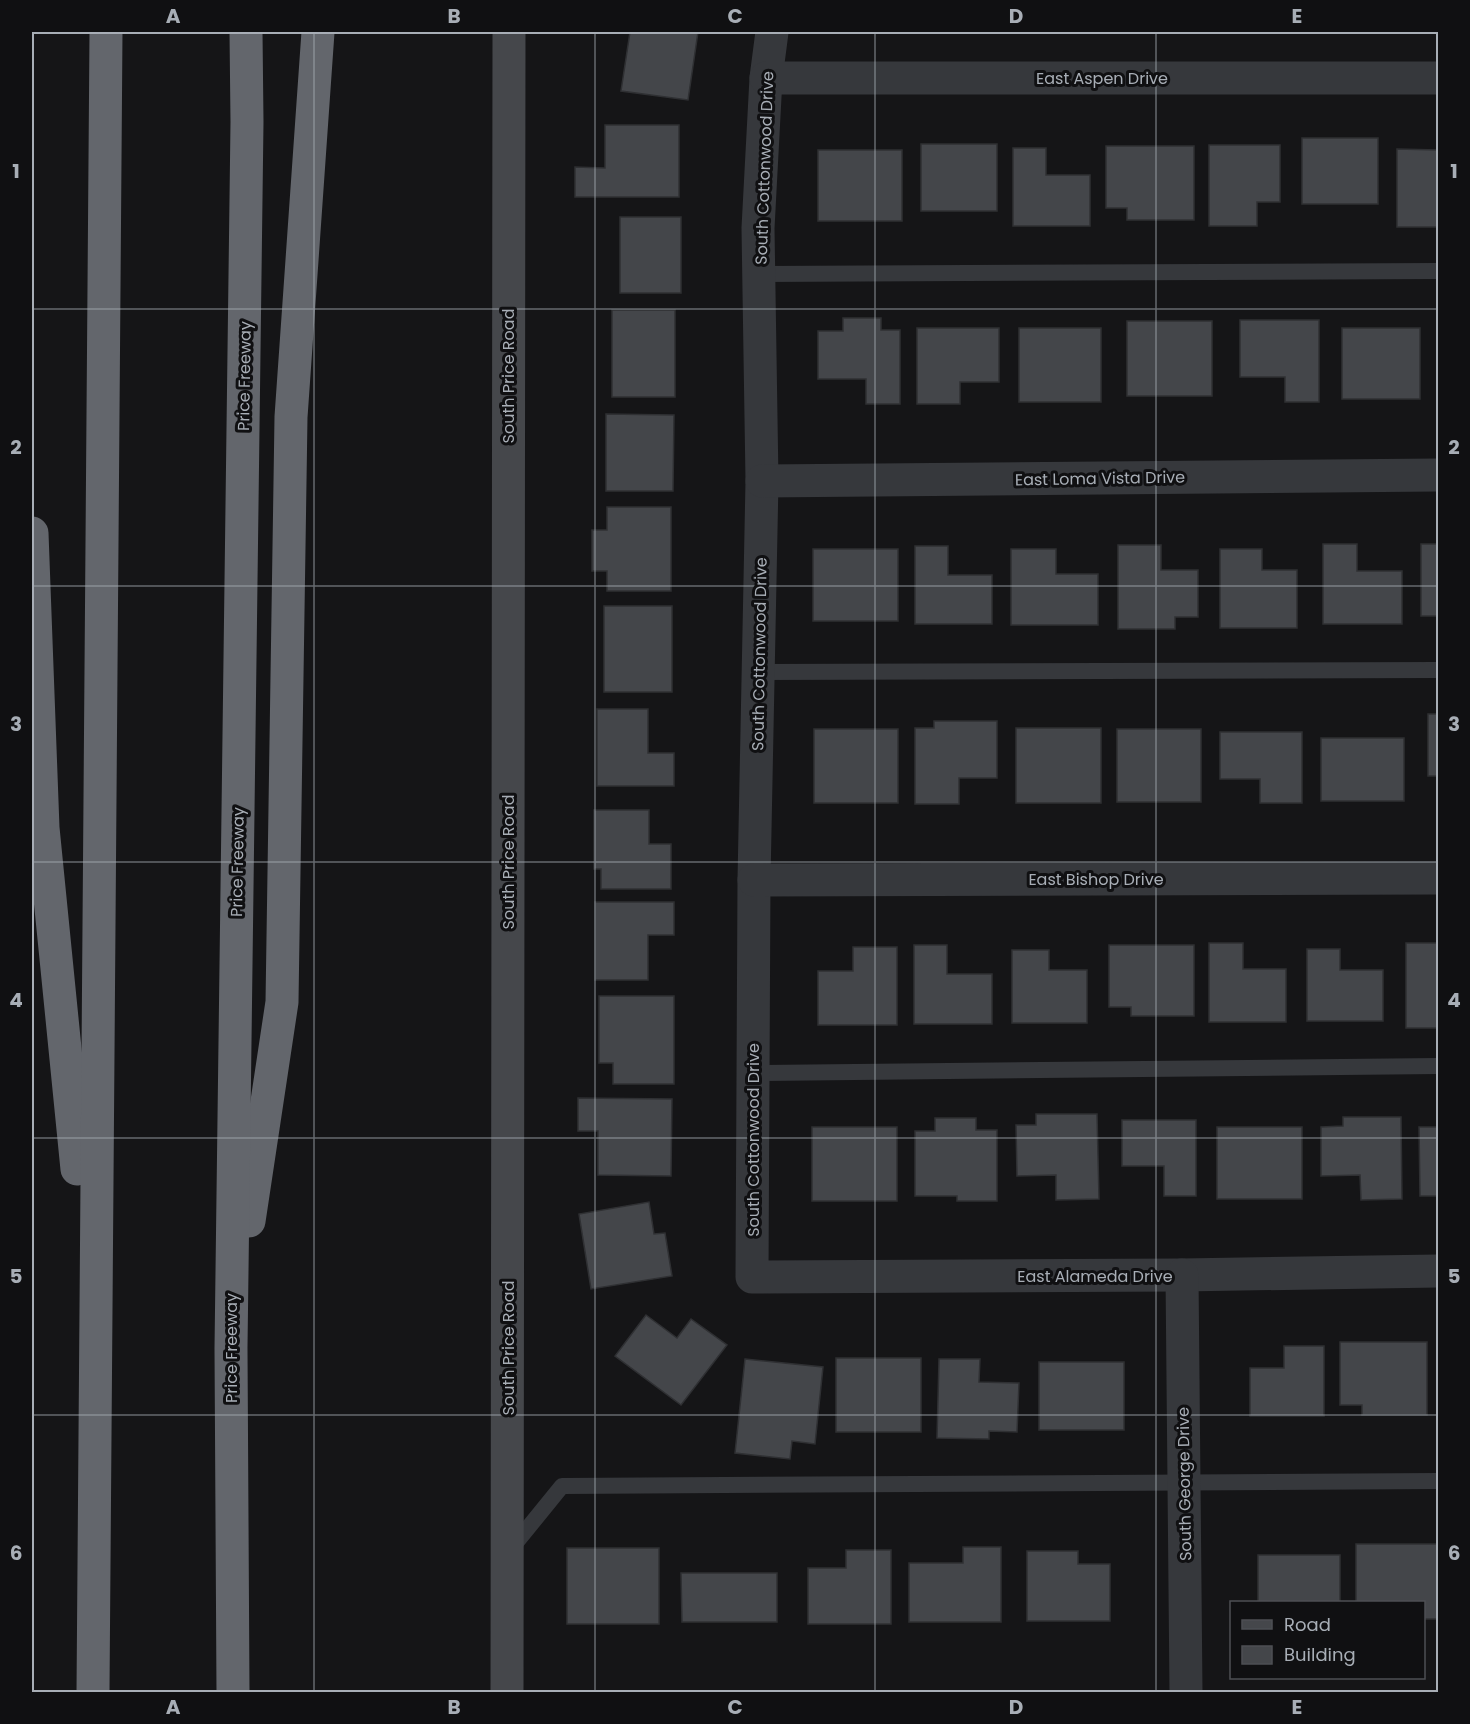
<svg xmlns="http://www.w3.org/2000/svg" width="1470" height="1724" viewBox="0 0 1470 1724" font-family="Poppins,sans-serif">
	<rect width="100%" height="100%" fill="#151517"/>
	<g fill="#44464a" stroke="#2f3033" stroke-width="1.5">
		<path d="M630 32H698L688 100 621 91Z"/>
		<path d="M605 125H679V197H575V167L605 168Z"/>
		<rect x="1302" y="138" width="76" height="66"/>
		<rect x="921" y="144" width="76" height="67"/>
		<path d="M1209 145H1280V202H1257V226H1209Z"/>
		<path d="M1106 146H1194V220H1127V208H1106Z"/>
		<path d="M1013 148H1046V175H1090V226H1013Z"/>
		<path d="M1397 149 1438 150V227H1397Z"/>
		<rect x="818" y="150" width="84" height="71"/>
		<rect x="620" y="217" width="61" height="76"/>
		<rect x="612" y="310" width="63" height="87"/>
		<path d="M843 318H881V330H900V404H866V379H818V331H843Z"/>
		<path d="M1240 320H1319V402H1285V377H1240Z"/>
		<rect x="1127" y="321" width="85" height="75"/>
		<path d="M917 328H999V382H960V404H917Z"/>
		<rect x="1019" y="328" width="82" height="74"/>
		<rect x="1342" y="328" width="78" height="71"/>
		<path d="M606 414 674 415 673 491H606Z"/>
		<path d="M607 507H671V591H607V571H592V530H607Z"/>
		<path d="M1323 544H1357V571H1402V624H1323Z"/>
		<rect x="1421" y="544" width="17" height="72"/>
		<path d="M1118 545H1161V570H1198V617H1175V629H1118Z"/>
		<path d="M915 546H948V575H992V624H915Z"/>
		<rect x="813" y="549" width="85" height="72"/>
		<path d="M1011 549H1056V574H1098V625H1011Z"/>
		<path d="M1220 549H1262V570H1297V628H1220Z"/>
		<rect x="604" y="606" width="68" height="86"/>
		<path d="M597 709H648V753H674V786H597Z"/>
		<rect x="1428" y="714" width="10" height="62"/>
		<path d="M934 721H997V778H959V804H915V728H934Z"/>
		<rect x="1016" y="728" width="85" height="75"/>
		<rect x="814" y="729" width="84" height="74"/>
		<rect x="1117" y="729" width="84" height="73"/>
		<path d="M1220 732H1302V803H1260V779H1220Z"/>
		<rect x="1321" y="738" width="83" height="63"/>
		<path d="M594 810H649V844H671V889H601V869H594Z"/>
		<path d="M595 902H674V935H648V980H595Z"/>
		<path d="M1209 943H1243V969H1286V1022H1209Z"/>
		<rect x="1406" y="943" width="32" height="85"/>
		<path d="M914 945H947V974H992V1024H914Z"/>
		<path d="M1109 945H1194V1016H1131V1007H1109Z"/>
		<path d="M853 947H897V1025H818V971H853Z"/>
		<path d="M1307 949H1340V970H1383V1021H1307Z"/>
		<path d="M1012 950H1049V970H1087V1023H1012Z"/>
		<path d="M599 996H674V1084H613V1063H599Z"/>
		<path d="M578 1098 672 1099 671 1176 598 1175V1131H578Z"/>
		<path d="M1036 1114H1097L1099 1199 1056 1200V1175L1017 1176 1016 1125H1036Z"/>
		<path d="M1343 1117H1401L1402 1199 1361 1200 1360 1175 1321 1176V1127L1343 1126Z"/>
		<path d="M935 1118H976V1130H997V1201H957V1196H915V1131H935Z"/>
		<path d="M1122 1120H1196V1196H1164V1166H1122Z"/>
		<rect x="812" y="1127" width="85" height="74"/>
		<rect x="1217" y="1127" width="85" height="72"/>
		<path d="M1419 1127H1438V1196H1420Z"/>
		<path d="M649 1202 654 1234 665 1233 672 1276 591 1289 579 1214Z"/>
		<path d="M646 1315 677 1338 691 1319 727 1345 681 1405 615 1356Z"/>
		<path d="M1340 1342H1427V1415H1362V1405H1340Z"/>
		<path d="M1284 1346H1324V1416H1250V1368H1284Z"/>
		<rect x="836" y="1358" width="85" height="74"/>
		<path d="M745 1359 823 1367 815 1444 792 1441 790 1459 735 1453Z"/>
		<path d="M939 1359H980L979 1382 1019 1383 1017 1432 989 1431V1439L937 1438Z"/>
		<rect x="1039" y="1362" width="85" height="68"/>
		<path d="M1356 1544H1438V1619H1424V1602H1356Z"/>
		<path d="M963 1547H1001V1622H909V1563H963Z"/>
		<rect x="567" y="1548" width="92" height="76"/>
		<path d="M846 1550H891V1624H808V1568H846Z"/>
		<path d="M1027 1551H1078V1564H1110V1621H1027Z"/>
		<rect x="1258" y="1555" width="82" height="47"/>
		<path d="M681 1573H777V1622H682Z"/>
	</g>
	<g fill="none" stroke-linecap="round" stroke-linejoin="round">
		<g stroke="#36383c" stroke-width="16">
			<path d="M759 274 1438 271"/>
			<path d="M758 672 1438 670"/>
			<path d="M753 1073 1438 1066"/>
			<path d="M510 1550 562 1486 1438 1481"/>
		</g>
		<g stroke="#36383c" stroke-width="33">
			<path d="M772 32 766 78 758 228 762 481 754 880 752 1277 1182 1275 1438 1271"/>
			<path d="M766 78H1438"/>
			<path d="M762 481 1438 475"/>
			<path d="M754 880 1438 878"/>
			<path d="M1182 1275 1186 1692"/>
		</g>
		<path stroke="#45474b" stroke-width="33" d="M507 1692 509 32"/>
		<g stroke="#63666c" stroke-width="33">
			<path d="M32 533 43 828 77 1169"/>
			<path d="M249 1221 282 1002 291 417 318 32"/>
			<path d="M93 1692 106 32"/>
			<path d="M233 1692 231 1348 247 122 246 32"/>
		</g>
	</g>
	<path fill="none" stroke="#a8aeb6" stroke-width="1.5" stroke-opacity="0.55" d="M314 32V1692M595 32V1692M875 32V1692M1156 32V1692M32 309H1438M32 586H1438M32 862H1438M32 1138H1438M32 1415H1438"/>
	<g text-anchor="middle" stroke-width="6" stroke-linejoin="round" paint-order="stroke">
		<g font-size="16" fill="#a8aeb6" stroke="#101012">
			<text x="1102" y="84">East Aspen Drive</text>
			<text transform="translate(764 168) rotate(-88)" y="6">South Cottonwood Drive</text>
			<text transform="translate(244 376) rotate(-89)" y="6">Price Freeway</text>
			<text transform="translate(508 376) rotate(-90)" y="6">South Price Road</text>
			<text transform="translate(1100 478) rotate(-1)" y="6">East Loma Vista Drive</text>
			<text transform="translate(759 654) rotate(-89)" y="6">South Cottonwood Drive</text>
			<text transform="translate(237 862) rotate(-89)" y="6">Price Freeway</text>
			<text transform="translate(508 862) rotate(-90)" y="6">South Price Road</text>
			<text x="1096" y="885">East Bishop Drive</text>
			<text transform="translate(753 1140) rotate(-90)" y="6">South Cottonwood Drive</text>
			<text x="1095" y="1282">East Alameda Drive</text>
			<text transform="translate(231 1348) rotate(-90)" y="6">Price Freeway</text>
			<text transform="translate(508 1348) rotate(-90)" y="6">South Price Road</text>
			<text transform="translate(1184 1484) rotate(-91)" y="6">South George Drive</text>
		</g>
	</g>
	<rect width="1470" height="1724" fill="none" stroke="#101012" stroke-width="66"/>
	<rect x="1230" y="1601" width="195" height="78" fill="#101012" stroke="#4d4f54" stroke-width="1.5"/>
	<rect x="1242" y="1620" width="30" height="9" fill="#45474b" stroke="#4d4f54" stroke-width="1.5"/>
	<text x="1284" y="1631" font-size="18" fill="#a8aeb6">Road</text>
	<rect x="1242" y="1646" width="30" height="18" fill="#44464a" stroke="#4d4f54" stroke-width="1.5"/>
	<text x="1284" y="1661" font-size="18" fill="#a8aeb6">Building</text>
	<rect x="33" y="33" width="1404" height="1658" fill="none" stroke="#a8aeb6" stroke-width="2"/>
	<g font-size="20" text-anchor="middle" font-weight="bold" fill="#a8aeb6">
		<text x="173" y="23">A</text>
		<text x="454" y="23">B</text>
		<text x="735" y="23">C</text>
		<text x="1016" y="23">D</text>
		<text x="1297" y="23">E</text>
		<text x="16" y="178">1</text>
		<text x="1454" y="178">1</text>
		<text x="16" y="454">2</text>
		<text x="1454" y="454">2</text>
		<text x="16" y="731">3</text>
		<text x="1454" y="731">3</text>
		<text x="16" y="1007">4</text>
		<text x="1454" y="1007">4</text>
		<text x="16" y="1283">5</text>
		<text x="1454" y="1283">5</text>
		<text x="16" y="1560">6</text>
		<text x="1454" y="1560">6</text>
		<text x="173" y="1714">A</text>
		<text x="454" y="1714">B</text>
		<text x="735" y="1714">C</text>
		<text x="1016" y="1714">D</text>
		<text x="1297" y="1714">E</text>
	</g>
</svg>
